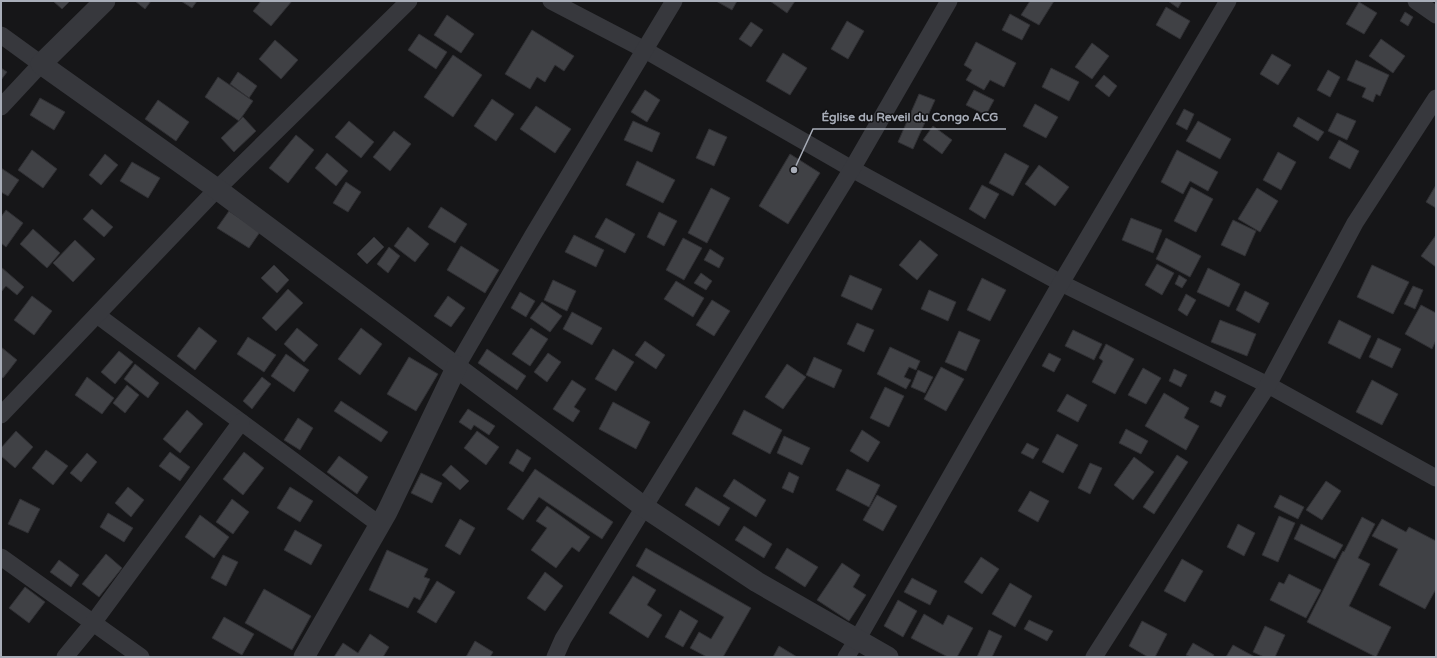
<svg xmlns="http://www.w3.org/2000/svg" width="1437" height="658" viewBox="0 0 1437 658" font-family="'Varela Round',sans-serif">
	<rect width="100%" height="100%" fill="#161618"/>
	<g fill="#404145" stroke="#303034">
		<path d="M53 1H70L62 9Z"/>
		<path d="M135 1H151L145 9Z"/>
		<path d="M181 1H197L192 8Z"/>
		<path d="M261 1H292L271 26 253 11Z"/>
		<path d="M716 1H737L732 10Z"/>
		<path d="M770 1H795L787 13Z"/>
		<path d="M1030 1H1054L1039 25 1021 15Z"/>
		<path d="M1168 1H1182L1178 8Z"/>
		<path d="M1359 2 1377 13 1364 34 1346 24Z"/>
		<path d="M1166 7 1190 21 1180 39 1156 25Z"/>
		<path d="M1405 12 1413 17 1408 26 1400 21Z"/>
		<path d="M1010 14 1030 25 1022 40 1002 30Z"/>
		<path d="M447 15 474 34 461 53 434 35Z"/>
		<path d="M847 21 864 31 848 59 831 49Z"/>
		<path d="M751 22 763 30 751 47 739 39Z"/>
		<path d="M532 30 574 56 564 71 555 65 545 82 537 77 530 89 505 74Z"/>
		<path d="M419 34 447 52 436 69 408 50Z"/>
		<path d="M1381 39 1405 56 1393 73 1369 56Z"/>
		<path d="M275 40 298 60 281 79 259 59Z"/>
		<path d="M976 42 1016 63 1004 87 990 80 984 90 966 80 972 70 964 65Z"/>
		<path d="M1092 43 1109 56 1092 79 1075 67Z"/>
		<path d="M783 53 807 68 790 95 766 81Z"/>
		<path d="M1272 54 1291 65 1278 85 1260 74Z"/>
		<path d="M453 55 482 75 453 117 424 97Z"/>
		<path d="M1356 60 1389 75 1380 96 1376 94 1373 102 1362 97 1366 88 1347 80Z"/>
		<path d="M1 68 7 72 1 80Z"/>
		<path d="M1051 68 1079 82 1069 101 1042 87Z"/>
		<path d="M1328 70 1340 77 1330 97 1317 90Z"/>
		<path d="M238 72 257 86 249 98 230 84Z"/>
		<path d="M1104 75 1117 86 1109 97 1095 86Z"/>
		<path d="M218 77 253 101 239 121 205 97Z"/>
		<path d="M645 90 660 100 647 122 631 112Z"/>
		<path d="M974 90 994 100 986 115 966 105Z"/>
		<path d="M919 94 935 100 913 149 898 142Z"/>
		<path d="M40 98 65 112 54 130 30 115Z"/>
		<path d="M492 99 514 114 496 141 474 126Z"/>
		<path d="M158 100 189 122 176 141 145 119Z"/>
		<path d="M1035 104 1058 117 1046 138 1023 126Z"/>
		<path d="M536 106 571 129 555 153 520 129Z"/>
		<path d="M1184 109 1194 114 1187 130 1176 124Z"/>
		<path d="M1337 113 1356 121 1347 140 1328 131Z"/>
		<path d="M243 117 256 131 234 152 221 138Z"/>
		<path d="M1298 117 1324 132 1318 141 1293 126Z"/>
		<path d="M349 121 374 142 361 158 335 137Z"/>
		<path d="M633 121 660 133 652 152 624 140Z"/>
		<path d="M1198 121 1231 139 1220 159 1186 141Z"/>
		<path d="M933 126 952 140 942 154 923 140Z"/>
		<path d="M709 129 727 137 714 166 696 158Z"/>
		<path d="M394 131 411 144 390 171 373 157Z"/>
		<path d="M296 135 314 150 288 183 269 168Z"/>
		<path d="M1339 140 1359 151 1350 169 1329 158Z"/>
		<path d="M32 150 57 169 43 188 18 170Z"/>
		<path d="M1177 150 1218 172 1208 191 1190 181 1183 194 1161 182Z"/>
		<path d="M1278 152 1296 162 1281 190 1263 180Z"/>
		<path d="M327 153 348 171 336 186 315 168Z"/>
		<path d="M1005 153 1029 166 1013 196 989 183Z"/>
		<path d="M105 154 118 165 101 185 89 175Z"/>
		<path d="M790 154 820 173 788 224 759 206Z"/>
		<path d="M637 161 675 180 663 203 626 185Z"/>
		<path d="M132 162 160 178 148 198 120 181Z"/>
		<path d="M1039 165 1069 187 1055 206 1025 184Z"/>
		<path d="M1 168 19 180 8 196 1 192Z"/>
		<path d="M346 182 361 192 348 212 333 203Z"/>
		<path d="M982 185 999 194 985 219 969 209Z"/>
		<path d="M1436 185V208L1426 202Z"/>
		<path d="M1191 187 1213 199 1196 232 1174 221Z"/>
		<path d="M711 188 730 198 707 243 688 233Z"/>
		<path d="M1257 188 1278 201 1260 232 1238 219Z"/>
		<path d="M441 207 467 224 455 243 428 227Z"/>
		<path d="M92 209 113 227 104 237 83 219Z"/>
		<path d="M6 210 23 223 6 247 1 243V217Z"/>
		<path d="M229 211 260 232 249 248 217 228Z"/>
		<path d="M659 212 677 221 664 246 647 237Z"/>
		<path d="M606 218 635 234 625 253 595 237Z"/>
		<path d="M1131 218 1162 230 1153 253 1122 240Z"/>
		<path d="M1233 220 1256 231 1245 256 1221 245Z"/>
		<path d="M408 227 429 244 415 262 394 246Z"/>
		<path d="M33 229 60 253 47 268 20 244Z"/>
		<path d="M574 235 604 250 596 267 565 252Z"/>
		<path d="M1436 235V267L1421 256Z"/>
		<path d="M374 237 384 247 367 264 357 254Z"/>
		<path d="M683 238 702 248 684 280 666 270Z"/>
		<path d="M1166 238 1201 256 1190 277 1156 259Z"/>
		<path d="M75 240 95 259 73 282 53 263Z"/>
		<path d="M920 240 938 255 917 280 899 265Z"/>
		<path d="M461 246 499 270 485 293 447 270Z"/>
		<path d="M389 247 400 256 388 273 377 264Z"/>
		<path d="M710 249 724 258 719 268 704 260Z"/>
		<path d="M1157 264 1174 273 1162 295 1145 285Z"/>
		<path d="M274 265 289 280 277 293 261 278Z"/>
		<path d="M1372 265 1409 282 1393 314 1357 297Z"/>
		<path d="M1 267 24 287 17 295 6 286 1 292Z"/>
		<path d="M1208 268 1240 284 1229 307 1197 292Z"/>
		<path d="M701 273 712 281 706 290 694 283Z"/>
		<path d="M850 275 882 289 872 310 841 296Z"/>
		<path d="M1179 275 1187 280 1182 288 1175 284Z"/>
		<path d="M982 278 1006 290 990 321 967 310Z"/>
		<path d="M553 280 576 291 567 311 544 300Z"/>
		<path d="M676 281 704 298 693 317 664 299Z"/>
		<path d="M1413 286 1423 290 1415 309 1404 304Z"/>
		<path d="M288 289 303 303 276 331 262 318Z"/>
		<path d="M929 290 956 302 948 321 921 309Z"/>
		<path d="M1245 291 1269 303 1259 323 1236 310Z"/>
		<path d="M520 292 535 301 526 317 511 308Z"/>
		<path d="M1186 294 1196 300 1187 316 1178 310Z"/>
		<path d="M32 296 52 311 34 335 14 320Z"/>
		<path d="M448 296 465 308 451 327 434 316Z"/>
		<path d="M712 300 730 311 714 336 696 325Z"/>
		<path d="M542 302 562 316 550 332 530 318Z"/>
		<path d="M1421 305 1436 313V340L1432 349 1405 334Z"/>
		<path d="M572 312 602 328 592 345 563 329Z"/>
		<path d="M1220 320 1256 334 1247 356 1211 342Z"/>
		<path d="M1339 320 1371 336 1360 359 1328 343Z"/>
		<path d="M857 323 874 330 864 352 847 344Z"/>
		<path d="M199 327 217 341 195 370 177 356Z"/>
		<path d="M297 328 318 345 304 362 284 344Z"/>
		<path d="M361 328 382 344 360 375 338 359Z"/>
		<path d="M531 328 548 339 530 366 512 354Z"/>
		<path d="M1073 330 1102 344 1094 360 1065 346Z"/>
		<path d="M959 331 980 340 966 371 945 362Z"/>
		<path d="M248 337 276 355 264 372 237 354Z"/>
		<path d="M1378 338 1401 349 1392 368 1369 357Z"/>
		<path d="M645 341 665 355 656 369 635 355Z"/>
		<path d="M1106 344 1134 359 1115 394 1092 382 1103 361 1099 358Z"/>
		<path d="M1 347 17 360 3 378 1 377Z"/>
		<path d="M890 347 920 361 916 370 909 367 904 377 911 380 906 389 877 374Z"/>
		<path d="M487 349 526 376 517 390 478 363Z"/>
		<path d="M613 349 634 362 616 391 595 379Z"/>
		<path d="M119 351 133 362 115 384 101 372Z"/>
		<path d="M548 353 561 362 547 382 534 372Z"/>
		<path d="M1049 353 1061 359 1054 372 1042 366Z"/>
		<path d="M286 354 309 370 294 392 271 376Z"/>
		<path d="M409 357 438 374 416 411 387 394Z"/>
		<path d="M814 357 842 370 834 388 806 375Z"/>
		<path d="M135 364 159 383 148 398 124 379Z"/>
		<path d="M787 364 806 377 783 409 765 397Z"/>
		<path d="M941 367 964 379 946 411 924 399Z"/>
		<path d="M1143 368 1161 378 1146 404 1128 395Z"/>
		<path d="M1174 369 1187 375 1181 387 1169 381Z"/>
		<path d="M918 370 933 377 925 393 911 387Z"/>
		<path d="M87 377 114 398 102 414 75 395Z"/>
		<path d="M262 377 271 384 252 409 243 401Z"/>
		<path d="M572 380 586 389 574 407 580 411 573 422 553 409Z"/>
		<path d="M1372 380 1398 394 1382 425 1356 412Z"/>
		<path d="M127 385 139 395 125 413 113 403Z"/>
		<path d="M885 387 904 396 889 427 870 418Z"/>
		<path d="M1215 391 1226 396 1221 407 1210 402Z"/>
		<path d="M1164 393 1189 408 1184 418 1199 426 1186 450 1145 426Z"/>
		<path d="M1067 394 1087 405 1078 422 1057 411Z"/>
		<path d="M341 401 388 432 381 442 334 411Z"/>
		<path d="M613 402 650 422 636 449 599 429Z"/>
		<path d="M468 409 495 426 489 435 474 425 471 430 459 422Z"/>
		<path d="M187 410 203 424 180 453 163 439Z"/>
		<path d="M744 410 782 430 770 454 732 434Z"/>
		<path d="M298 418 313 428 300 450 284 440Z"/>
		<path d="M1126 429 1148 441 1141 454 1119 443Z"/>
		<path d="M862 430 880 442 868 462 850 451Z"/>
		<path d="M16 431 33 447 15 468 1 456V448Z"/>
		<path d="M477 431 499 447 486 465 464 448Z"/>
		<path d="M1057 434 1078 445 1063 473 1042 462Z"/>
		<path d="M784 436 810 448 802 465 777 453Z"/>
		<path d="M1027 443 1039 449 1033 459 1021 453Z"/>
		<path d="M517 449 531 458 523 472 509 463Z"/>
		<path d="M46 450 68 466 53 485 32 468Z"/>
		<path d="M170 452 190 467 180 481 159 466Z"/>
		<path d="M244 452 264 468 243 495 223 479Z"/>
		<path d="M87 453 97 462 81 482 70 473Z"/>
		<path d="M1177 455 1188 462 1154 514 1143 507Z"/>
		<path d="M339 456 368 477 357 494 327 472Z"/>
		<path d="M1134 457 1154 472 1133 500 1114 485Z"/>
		<path d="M1090 463 1102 468 1090 494 1078 488Z"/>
		<path d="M451 465 469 481 460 490 442 475Z"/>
		<path d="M535 469 613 522 602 539 539 497 523 520 507 509Z"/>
		<path d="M847 469 880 485 869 507 836 490Z"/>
		<path d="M789 472 799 477 793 493 782 488Z"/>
		<path d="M421 473 442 483 432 503 411 493Z"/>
		<path d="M734 479 766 500 756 517 723 496Z"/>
		<path d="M1326 481 1341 491 1322 520 1306 510Z"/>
		<path d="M128 487 144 500 131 517 115 503Z"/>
		<path d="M290 487 313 501 300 522 277 508Z"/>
		<path d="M696 487 730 508 719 526 685 505Z"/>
		<path d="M1030 491 1049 501 1038 522 1018 511Z"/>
		<path d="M877 495 897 506 883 531 863 520Z"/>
		<path d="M1280 495 1304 507 1298 519 1274 507Z"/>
		<path d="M20 499 40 509 28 533 8 524Z"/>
		<path d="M232 499 249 512 233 534 216 522Z"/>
		<path d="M547 506 590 537 579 552 572 547 556 568 531 550 547 528 536 521Z"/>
		<path d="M108 513 133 528 124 542 100 527Z"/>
		<path d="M200 515 229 537 214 558 185 537Z"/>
		<path d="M1279 516 1295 523 1278 562 1262 555Z"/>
		<path d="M1362 517 1375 524 1358 558 1370 564 1349 606 1391 627 1376 657 1307 622 1343 551 1344 552Z"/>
		<path d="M460 519 475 528 460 555 445 546Z"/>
		<path d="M1382 519 1406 532 1409 527 1436 541V589L1425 609 1379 585 1398 549 1372 536Z"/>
		<path d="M1238 524 1255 533 1244 556 1227 547Z"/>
		<path d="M1301 524 1343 545 1335 559 1294 539Z"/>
		<path d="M744 526 772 544 764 558 735 540Z"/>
		<path d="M295 530 322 545 311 565 284 550Z"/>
		<path d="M646 548 751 608 723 657H707L690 648 699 632 711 639 724 617 636 566Z"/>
		<path d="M787 548 818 567 805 587 775 568Z"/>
		<path d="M387 550 428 569 424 577 430 579 420 600 414 597 408 608 369 590Z"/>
		<path d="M106 554 122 568 99 597 82 584Z"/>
		<path d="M223 555 238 562 226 586 211 578Z"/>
		<path d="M981 557 999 569 982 594 964 582Z"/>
		<path d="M1182 559 1203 571 1185 602 1164 591Z"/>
		<path d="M59 560 79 575 71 587 50 572Z"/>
		<path d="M842 563 860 575 853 587 866 595 849 621 817 600Z"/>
		<path d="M545 572 563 586 545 611 527 598Z"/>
		<path d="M1289 574 1321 590 1306 618 1270 600 1279 582 1284 584Z"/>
		<path d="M633 576 656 590 647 605 662 615 648 638 609 613Z"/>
		<path d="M912 578 937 591 930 605 904 592Z"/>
		<path d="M437 581 455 592 436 623 417 612Z"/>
		<path d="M1010 583 1032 596 1015 627 992 614Z"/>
		<path d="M25 587 45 602 29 623 9 608Z"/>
		<path d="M264 589 311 616 292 650 245 623Z"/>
		<path d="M898 600 917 611 903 637 884 626Z"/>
		<path d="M680 610 698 621 683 647 665 637Z"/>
		<path d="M924 614 943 625 948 615 973 628 957 657H948L911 638Z"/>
		<path d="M224 617 254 634 242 655 212 638Z"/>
		<path d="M1029 620 1053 631 1047 641 1024 629Z"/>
		<path d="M1142 621 1167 634 1155 657H1148L1129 646Z"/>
		<path d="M1265 626 1285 635 1275 657H1264L1253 652Z"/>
		<path d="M989 630 1002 636 992 657H977Z"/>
		<path d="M370 634 389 647 383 657H334L343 643 358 653Z"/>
		<path d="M475 641 493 652 490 657H466Z"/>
		<path d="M1193 643 1214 655 1213 657H1191L1186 655Z"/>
		<path d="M1233 645 1255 657H1226Z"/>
		<path d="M779 646 797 657H773Z"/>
	</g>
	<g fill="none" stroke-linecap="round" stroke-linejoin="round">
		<g stroke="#37383d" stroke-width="17">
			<path d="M551 1 645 50 852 169 1061 283 1268 385 1436 478"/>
			<path d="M1416 1 1436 15"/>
			<path d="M1 35 41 64 1 107"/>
			<path d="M97 315 380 525"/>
			<path d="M457 366 533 235 674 1"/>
			<path d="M1 415 217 189 409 1"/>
			<path d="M1 557 141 657"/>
			<path d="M65 657 93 623 241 422"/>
			<path d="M555 657 563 639 852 169 949 1"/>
			<path d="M846 657 857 640 1061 283 1228 1"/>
			<path d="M1094 657 1268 385 1355 223 1436 98"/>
		</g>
		<g stroke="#37383d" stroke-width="21">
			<path d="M105 1 41 64 217 189 644 507 757 582 888 657"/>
			<path d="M304 657 387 512 457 366"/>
		</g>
	</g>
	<path fill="none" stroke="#a8adb8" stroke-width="1.5" d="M794 170L813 129H1006"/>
	<circle fill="#a8adb8" stroke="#111113" stroke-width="1.5" cx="794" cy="170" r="4"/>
	<g font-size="12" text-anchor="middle" font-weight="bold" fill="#a8adb8" stroke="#111113" stroke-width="3" stroke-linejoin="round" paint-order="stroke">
		<text x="910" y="121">Église du Reveil du Congo ACG</text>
	</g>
	<rect width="1437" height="658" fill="none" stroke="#a8adb8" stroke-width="4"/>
</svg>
